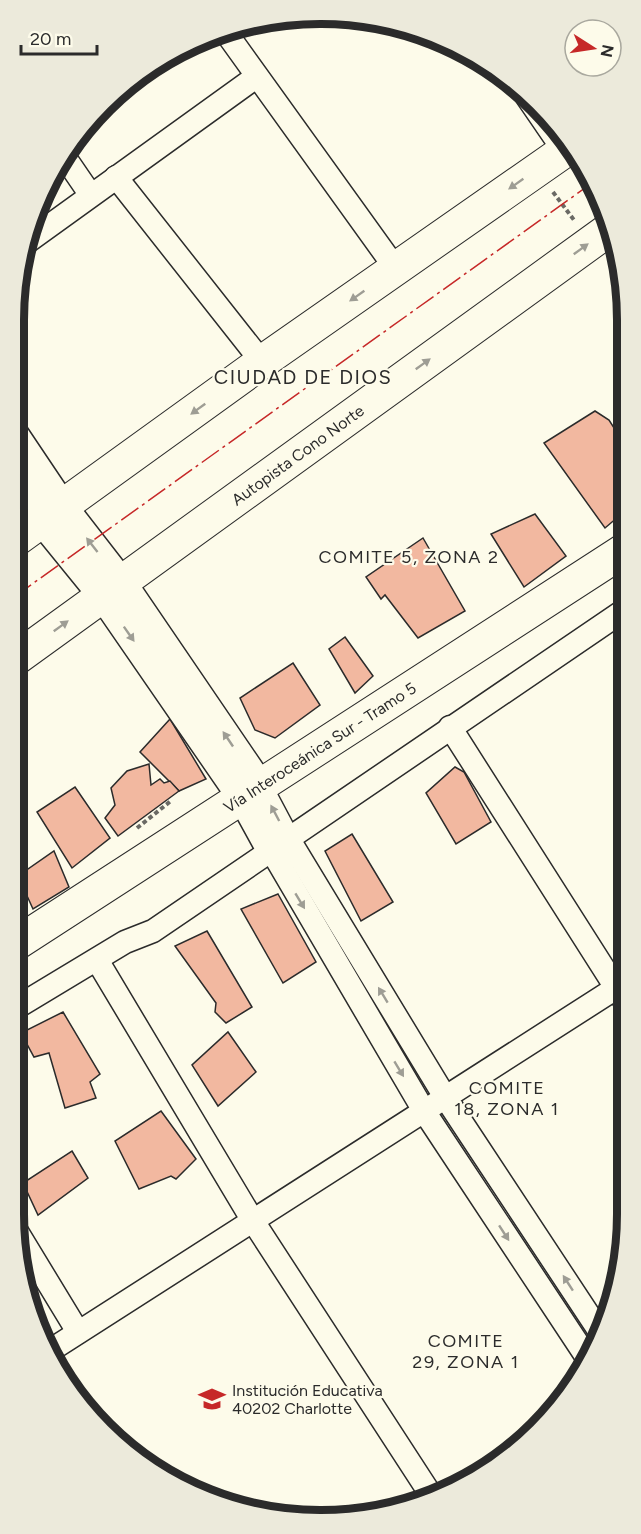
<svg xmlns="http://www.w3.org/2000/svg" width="641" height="1534" viewBox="0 0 641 1534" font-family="Figtree,sans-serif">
	<rect width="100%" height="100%" fill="#fdfbea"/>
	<g fill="#f2b8a0" stroke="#2b2b2b" stroke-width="1.5">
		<path d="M595 411 609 420 625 445V511L605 528 544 443Z"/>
		<path d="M535 514 566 556 524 587 491 534Z"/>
		<path d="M423 538 465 611 418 638 385 595 381 599 366 577Z"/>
		<path d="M345 637 373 676 355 693 329 649Z"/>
		<path d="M293 663 320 705 275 738 255 730 240 698Z"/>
		<path d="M170 719 206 779 179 791 140 752Z"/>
		<path d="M149 764 151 785 160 779 164 783 170 781 179 791 118 836 105 818 115 805 111 788 127 771Z"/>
		<path d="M455 767 464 772 491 822 456 844 426 793Z"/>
		<path d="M75 787 110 838 72 868 37 812Z"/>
		<path d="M352 834 393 902 361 921 325 851Z"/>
		<path d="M54 851 69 887 33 909 18 876Z"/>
		<path d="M278 894 316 962 283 983 241 909Z"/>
		<path d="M207 931 252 1007 226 1023 215 1012 216 1003 175 946Z"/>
		<path d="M63 1012 100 1074 90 1082 96 1098 65 1108 49 1053 34 1057 21 1033Z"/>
		<path d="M228 1032 256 1072 218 1106 192 1065Z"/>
		<path d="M161 1111 196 1159 176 1179 171 1176 139 1189 115 1141Z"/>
		<path d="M72 1151 88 1178 38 1215 23 1183Z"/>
	</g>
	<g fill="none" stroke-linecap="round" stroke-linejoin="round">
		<defs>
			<g id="minor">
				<path d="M227 34 396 269"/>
				<path d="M527 97 564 151"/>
				<path d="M66 159 90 194"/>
				<path d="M116 177 262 362"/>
				<path d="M27 242 256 77"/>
				<path d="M626 589V613"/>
				<path d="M450 727 627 1005"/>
				<path d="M261 787 288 838 445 1097 600 1332"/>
				<path d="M271 850 424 1111 586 1356"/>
				<path d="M97 960 253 1221 431 1495"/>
				<path d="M14 1009 125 942 153 931 626 609"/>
				<path d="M16 1230 78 1332"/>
				<path d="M51 1350 627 981"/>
			</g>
			<g id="tertiary">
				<path d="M14 434 63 507 122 583 261 787"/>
				<path d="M14 476 42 521 103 596 243 799 271 850"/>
			</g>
			<g id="secondary">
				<path d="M14 541 262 362 570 147"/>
				<path id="s1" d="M14 660 611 228"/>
			</g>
			<g id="trunk">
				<path id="s2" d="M14 945 626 549"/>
			</g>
		</defs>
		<use href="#minor" stroke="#2b2b2b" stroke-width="25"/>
		<use href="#tertiary" stroke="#2b2b2b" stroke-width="31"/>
		<use href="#secondary" stroke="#2b2b2b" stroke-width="35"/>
		<use href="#trunk" stroke="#2b2b2b" stroke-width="35"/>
		<g stroke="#6a6964" stroke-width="4" stroke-dasharray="4.5 3" stroke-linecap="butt">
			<path d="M553 192 574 220"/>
			<path d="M137 828 172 800"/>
		</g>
		<use href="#minor" stroke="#fdfbea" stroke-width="22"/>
		<use href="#tertiary" stroke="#fdfbea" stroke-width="28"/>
		<use href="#secondary" stroke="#fdfbea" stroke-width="33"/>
		<use href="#trunk" stroke="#fdfbea" stroke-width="33"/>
		<path stroke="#c62828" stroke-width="1.5" stroke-dasharray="21 4.5 3 4.5" stroke-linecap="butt" d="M14 597 592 183"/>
	</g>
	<defs><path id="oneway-solid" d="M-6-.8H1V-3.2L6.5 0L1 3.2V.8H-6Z" transform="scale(1.5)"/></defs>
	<g fill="#9e9d94">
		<use href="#oneway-solid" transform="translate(516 184) rotate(145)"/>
		<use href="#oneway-solid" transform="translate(581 249) rotate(-36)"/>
		<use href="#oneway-solid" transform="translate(357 296) rotate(145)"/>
		<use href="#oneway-solid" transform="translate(423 364) rotate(-36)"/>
		<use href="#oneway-solid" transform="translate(198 409) rotate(144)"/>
		<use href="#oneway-solid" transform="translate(92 545) rotate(-128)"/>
		<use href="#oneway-solid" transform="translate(61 626) rotate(-36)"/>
		<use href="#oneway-solid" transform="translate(129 634) rotate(55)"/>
		<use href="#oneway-solid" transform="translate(228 739) rotate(-124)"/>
		<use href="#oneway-solid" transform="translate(275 813) rotate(-118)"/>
		<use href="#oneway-solid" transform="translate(300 901) rotate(59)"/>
		<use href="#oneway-solid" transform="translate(383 995) rotate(-121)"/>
		<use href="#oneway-solid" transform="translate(399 1069) rotate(59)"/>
		<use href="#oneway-solid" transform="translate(504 1233) rotate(57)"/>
		<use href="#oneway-solid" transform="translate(568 1283) rotate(-123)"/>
	</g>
	<defs>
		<symbol id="school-bare" viewBox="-9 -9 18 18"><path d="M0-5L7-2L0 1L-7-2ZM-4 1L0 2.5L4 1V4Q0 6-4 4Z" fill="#c62828" stroke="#fdfbea" stroke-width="2.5" paint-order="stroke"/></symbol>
	</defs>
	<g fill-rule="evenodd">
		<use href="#school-bare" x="193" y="1380" width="38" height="38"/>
	</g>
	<g text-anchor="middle" stroke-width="4.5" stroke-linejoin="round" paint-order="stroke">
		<g font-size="16" fill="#2b2b2b" stroke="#fdfbea">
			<text dy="6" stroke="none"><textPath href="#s1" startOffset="350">Autopista Cono Norte</textPath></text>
			<text dy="6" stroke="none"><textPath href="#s2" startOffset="364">Vía Interoceánica Sur - Tramo 5</textPath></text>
		</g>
		<g font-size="16" fill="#2b2b2b" stroke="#fdfbea" text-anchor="start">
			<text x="232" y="1396">Institución Educativa<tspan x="232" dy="18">40202 Charlotte</tspan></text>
		</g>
		<g font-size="18" letter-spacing="1.5" fill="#2b2b2b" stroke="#fdfbea">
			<text x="409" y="563">COMITE 5, ZONA 2</text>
			<text x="507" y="1094">COMITE<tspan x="507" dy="21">18, ZONA 1</tspan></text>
			<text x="466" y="1347">COMITE<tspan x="466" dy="21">29, ZONA 1</tspan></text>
		</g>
		<g font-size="20" letter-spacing="1.5" fill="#2b2b2b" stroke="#fdfbea">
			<text x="303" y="384">CIUDAD DE DIOS</text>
		</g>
	</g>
	<path d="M0 0H641V1534H0ZM320 24H321A296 296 0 0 1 617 320V1214A296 296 0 0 1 321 1510H320A296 296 0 0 1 24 1214V320A296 296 0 0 1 320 24Z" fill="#eceadb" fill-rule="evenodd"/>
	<path fill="none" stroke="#2b2b2b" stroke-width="8" d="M320 24H321A296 296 0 0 1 617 320V1214A296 296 0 0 1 321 1510H320A296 296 0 0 1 24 1214V320A296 296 0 0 1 320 24Z"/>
	<g transform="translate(593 48) rotate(102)"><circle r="28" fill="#fdfbea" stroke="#a9a89e" stroke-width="1.5"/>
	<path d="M0-4.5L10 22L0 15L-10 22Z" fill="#c62828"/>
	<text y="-9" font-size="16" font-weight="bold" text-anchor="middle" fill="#2b2b2b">N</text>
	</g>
	<path d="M21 45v9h76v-9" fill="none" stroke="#2b2b2b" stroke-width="3"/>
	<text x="30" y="45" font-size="18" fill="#2b2b2b" stroke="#fdfbea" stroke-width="4.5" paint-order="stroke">20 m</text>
</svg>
